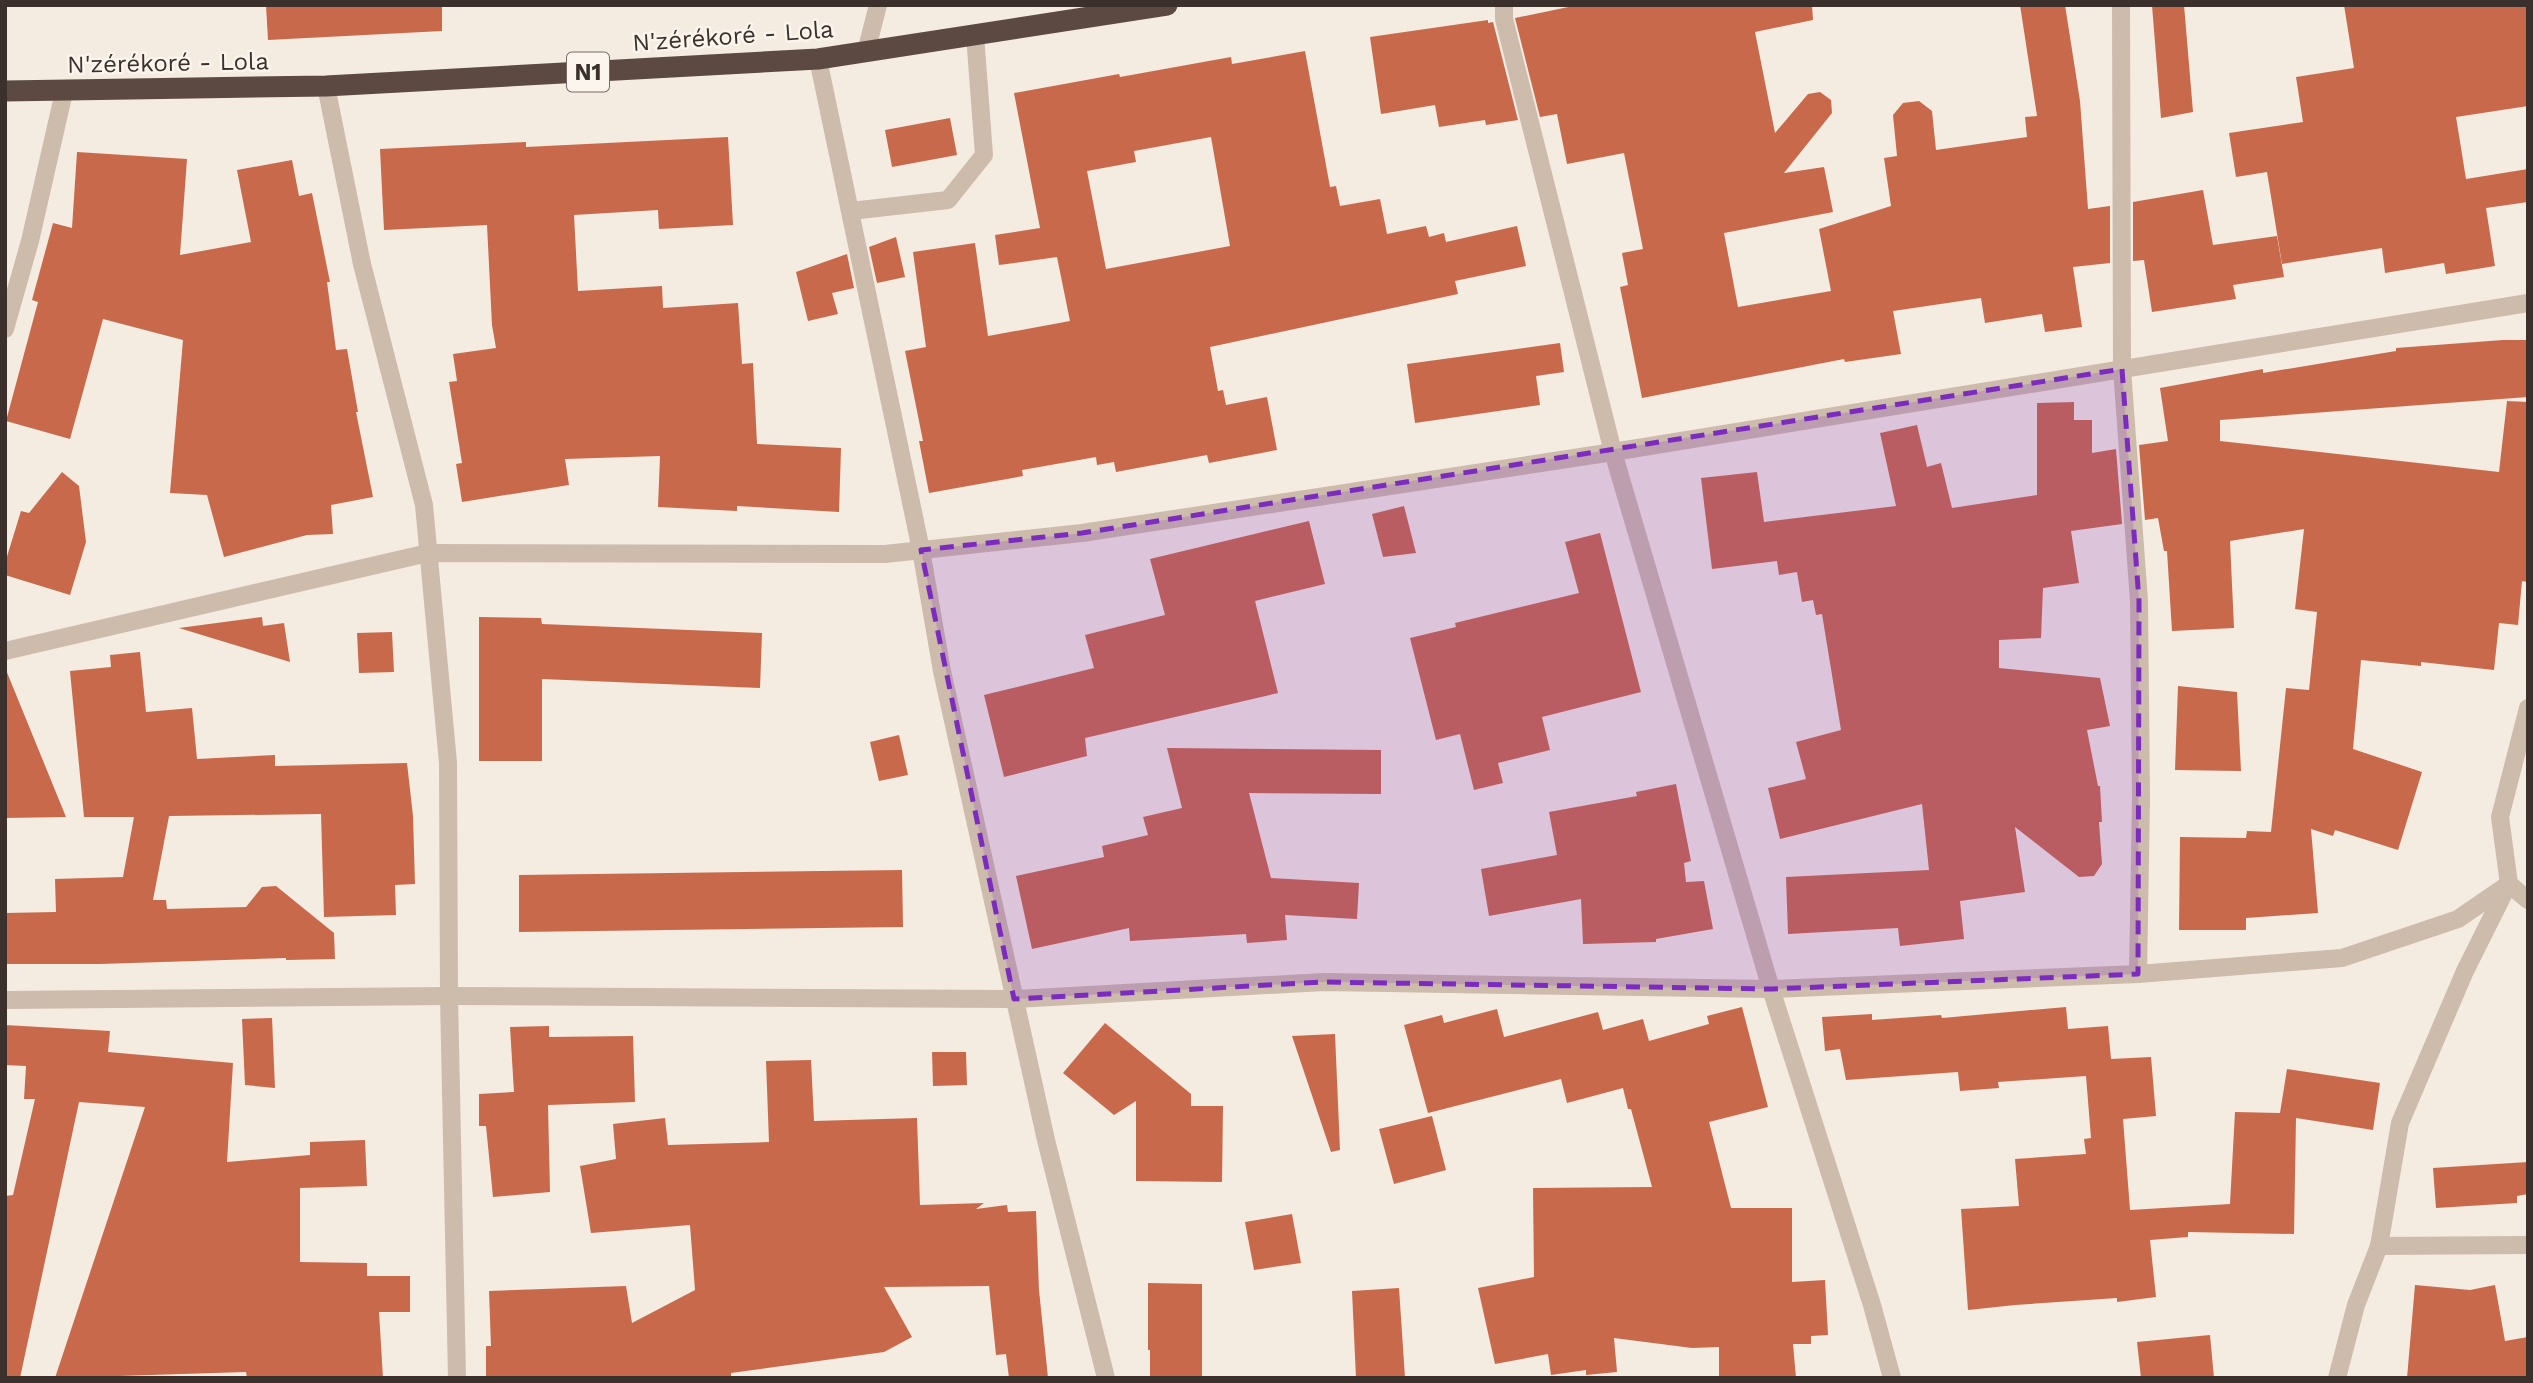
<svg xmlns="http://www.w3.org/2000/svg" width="2533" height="1383" viewBox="0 0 2533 1383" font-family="'Work Sans',sans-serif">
	<rect width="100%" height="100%" fill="#f4ebe1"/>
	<g fill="#c8694b" fill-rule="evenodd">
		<path d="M266 5H442V31L268 40Z"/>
		<path d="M1578 5H1812L1813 20 1755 32 1775 133 1808 94 1820 92 1831 100 1832 113 1784 173 1824 167 1833 212 1724 233 1738 307 1831 291 1819 229 1891 206 1884 158 1897 156 1893 115 1903 103 1919 101 1932 111 1936 150 2027 137 2025 117 2037 116 2020 5H2065L2080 101 2088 209 2110 206V263L2073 267 2082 327 2045 332 2042 314 1985 323 1981 298 1893 311 1901 354 1845 362 1844 359 1642 398 1620 287 1628 285 1622 253 1643 249 1624 153 1567 164 1557 114 1540 117 1515 18Z"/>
		<path d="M2152 5H2184L2193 112 2161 118Z"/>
		<path d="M2344 5H2528V106L2456 117 2466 179 2528 169V202L2486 208 2495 266 2446 274 2444 263 2385 273 2382 248 2282 264 2267 172 2236 177 2229 133 2303 122 2296 77 2354 68Z"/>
		<path d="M1488 20V23L1493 22 1518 120 1486 125 1485 120 1439 127 1435 105 1381 114 1370 37Z"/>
		<path d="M1305 51 1330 187 1336 186 1340 206 1380 199 1387 234 1426 226 1429 237 1444 233 1446 242 1517 226 1526 266 1455 281 1458 294 1210 347 1218 391 1223 390 1226 405 1267 397 1277 450 1209 463 1207 455 1116 472 1114 462 1097 465 1096 457 1022 470 1023 476 929 493 919 441H923L905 351 926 347 913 252 975 243 988 336 1070 321 1057 257 999 265 995 235 1040 228 1014 93 1119 74 1120 77 1231 57 1232 64ZM1211 137 1230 246 1106 269 1087 171 1136 162 1134 151Z"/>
		<path d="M950 118 957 155 892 167 885 130Z"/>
		<path d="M728 137 733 225 659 229 658 210 574 215 578 291 662 286 663 308 738 303 742 364 753 363 757 444 841 448 839 512 737 506V511L658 507 660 456 565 459 569 485 462 502 456 464 462 463 449 382 457 381 453 354 496 348 492 325 487 225 384 230 380 149 526 142V147Z"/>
		<path d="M77 152 187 159 180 255 251 242 237 170 292 160 299 196 312 193 330 282H327L336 350 347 349 358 412H356L373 497 331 505 333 534 307 535 224 557 207 495 170 493 183 340 103 319 70 439 6 421 38 302 32 300 53 223 72 228Z"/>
		<path d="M2203 190 2213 245 2277 236 2284 277 2233 285 2236 299 2152 312 2144 260 2133 261V202Z"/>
		<path d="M896 237 905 277 877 283 869 247Z"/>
		<path d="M847 254 854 288 832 293 838 314 808 321 796 272Z"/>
		<path d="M2503 340H2528V397L2220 420V441L2499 472 2507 401 2528 402V582L2522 581 2518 625 2499 623 2494 670 2421 662V666L2361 660 2353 749 2422 772 2398 850 2335 830 2333 836 2311 829 2318 913 2246 918V930H2179L2180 837 2246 838 2247 831 2271 832 2286 688 2309 690 2317 612 2295 609 2304 529 2230 541 2234 628 2172 631 2167 551H2164L2158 518 2145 520 2139 445 2168 441 2160 388 2263 369V373L2396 351V348Z"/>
		<path d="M1560 343 1564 372 1536 376 1540 405 1415 423 1407 364Z"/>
		<path d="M2074 402V420H2092V453L2116 449 2122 524 2071 531 2079 583 2043 588 2041 638 1999 640V668L2100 678 2110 726 2087 730 2098 786H2100L2102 822H2099L2102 864 2094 876 2079 877 2015 827 2025 892 1960 901 1964 939 1900 946 1898 928 1788 934 1786 877 1929 870 1922 804 1780 839 1768 788 1806 779 1796 742 1841 730 1822 614 1816 615 1813 600 1802 602 1797 572 1779 575 1777 561 1712 569 1701 478 1757 472 1764 522 1896 506 1880 433 1917 425 1927 467 1941 463 1952 508 2037 495V403Z"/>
		<path d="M62 472 79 486 86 542 70 595 5 575V563L21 511 29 513Z"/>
		<path d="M1404 506 1416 553 1383 557 1372 514Z"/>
		<path d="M1309 521 1325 584 1255 601 1278 693 1085 738 1087 756 1004 777 984 695 1094 668 1085 635 1165 615 1150 559Z"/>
		<path d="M1600 533 1641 692 1542 717 1550 750 1498 763 1503 783 1474 790 1460 734 1436 740 1410 638 1456 627 1455 623 1579 593 1565 542Z"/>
		<path d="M262 617 263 626 284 623 290 662 179 628Z"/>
		<path d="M479 617 541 618 542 624 762 633 760 688 542 679V761H479Z"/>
		<path d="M392 632 394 672 359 673 357 633Z"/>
		<path d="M140 652 146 712 192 708 197 759 275 755V766L407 763 413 816 415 884 395 885 396 915 324 917 321 814 169 816 153 900H166L167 909 246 907 262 887 276 886 334 933 335 959 286 960V958L100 964H5V913L56 912 55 879 123 877 134 817H84L70 671 111 667 110 655Z"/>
		<path d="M5 670H6L66 817 5 818Z"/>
		<path d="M2178 686 2237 692 2241 771 2175 770Z"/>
		<path d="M899 735 908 775 879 781 870 742Z"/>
		<path d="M1167 748 1381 750V794L1249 793 1271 878 1359 883 1357 919 1285 915 1287 940 1247 943 1246 934 1130 941 1129 928 1032 949 1016 876 1104 857 1102 846 1148 835 1143 817 1182 808Z"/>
		<path d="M1676 784 1691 861 1684 863 1686 882 1704 881 1713 929 1656 939V942L1583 944 1581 899 1489 916 1481 869 1557 855 1549 812 1637 796 1636 792Z"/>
		<path d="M902 870 903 927 519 932V875Z"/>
		<path d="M1742 1007 1768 1107 1709 1122 1731 1208H1792V1282L1825 1280 1828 1335 1811 1336V1344H1793L1796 1378H1719V1347L1692 1348 1614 1338 1617 1372 1586 1375V1370L1551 1375 1548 1354 1495 1364 1478 1288 1534 1277 1533 1188 1652 1187 1631 1109H1628L1623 1088 1567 1103 1561 1079 1428 1113 1404 1025 1442 1015 1444 1023 1497 1009 1504 1037 1598 1012 1603 1030 1643 1019 1649 1041 1709 1024 1707 1016Z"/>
		<path d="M2066 1007 2068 1029 2108 1026 2111 1059 2151 1057 2156 1116 2123 1119 2130 1210 2230 1204 2235 1112 2280 1113 2287 1069 2380 1083 2373 1130 2296 1118 2294 1234 2188 1232V1237L2150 1240 2156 1297 2117 1302V1298L2015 1305 1968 1310 1961 1209 2019 1206 2015 1159 2086 1154 2084 1139 2091 1138 2086 1076 1998 1082 1999 1088 1960 1091 1958 1072 1846 1080 1840 1049 1825 1051 1822 1017 1872 1014V1020L1941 1015 1942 1018Z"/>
		<path d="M272 1018 275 1088 245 1085 242 1019Z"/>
		<path d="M1105 1023 1191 1094V1106H1223L1222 1182 1136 1181V1101L1114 1115 1063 1073Z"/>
		<path d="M5 1025 110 1031 108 1052 233 1063 227 1162 310 1155V1142L365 1140 367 1186 300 1188V1262L367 1263V1276H410V1312H379L383 1378H247L246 1372 55 1378 145 1107 79 1102 20 1378H5V1196L13 1195 35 1099H24L26 1066 5 1065Z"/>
		<path d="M549 1026V1037L633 1036 635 1102 548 1105 550 1192 493 1197 486 1126H479V1094L514 1092 510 1027Z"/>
		<path d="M1335 1034 1340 1150 1331 1152 1292 1036Z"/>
		<path d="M932 1052H966L967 1085 933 1086Z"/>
		<path d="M811 1060 814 1121 917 1118 920 1205 984 1203 976 1209 1007 1205 1008 1212 1036 1211 1039 1290 1048 1378H1009L1006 1354 996 1355 989 1286 884 1287 912 1337 884 1352 731 1373V1378H486V1346H491L489 1291 626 1286 632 1323 695 1290 690 1225 591 1233 580 1166 616 1159 613 1124 665 1118 668 1145 769 1142 766 1061Z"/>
		<path d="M1432 1116 1446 1170 1394 1184 1379 1129Z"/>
		<path d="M2528 1162V1194L2517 1196V1203L2436 1208 2433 1168Z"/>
		<path d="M1292 1214 1301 1263 1254 1270 1245 1222Z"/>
		<path d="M1148 1283 1202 1284V1378H1150V1350H1148Z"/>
		<path d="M2415 1285 2470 1290 2495 1285 2505 1341 2528 1337V1378H2407Z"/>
		<path d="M1399 1288 1405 1378H1356L1352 1291Z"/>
		<path d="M2210 1335 2214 1378H2141L2137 1342Z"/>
	</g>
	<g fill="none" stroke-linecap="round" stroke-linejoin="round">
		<path stroke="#cdbbac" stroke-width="18" d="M851 211 948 200 984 155 975 35"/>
		<g stroke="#cdbbac" stroke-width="18">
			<path d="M1504 5V19L1613 452 1771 989 1872 1305 1892 1378"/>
			<path d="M2121 5 2122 369 2139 601 2141 799 2138 974"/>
			<path d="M866 52 878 5"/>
			<path d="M818 59 921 550 942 671 1046 1140 1106 1378"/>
			<path d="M326 86 362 264 424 505 448 763 449 996 457 1378"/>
			<path d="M5 329 30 241 64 92"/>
			<path d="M5 651 428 553 885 554 1082 533 1613 452 2528 303"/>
			<path d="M2528 708 2500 817 2509 884 2528 900"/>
			<path d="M5 1000 449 996 1014 999 1324 982 1771 989 2138 974 2342 958 2458 919 2509 884"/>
			<path d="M2379 1246 2528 1245"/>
			<path d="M2337 1378 2356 1305 2379 1246 2400 1123 2465 971 2507 887"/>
		</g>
		<path stroke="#5c4a42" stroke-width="21" d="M5 91 326 86 818 59 1167 5"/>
	</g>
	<path fill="#7b2cbf" fill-opacity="0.2" stroke="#7b2cbf" stroke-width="5" stroke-dasharray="14 9" stroke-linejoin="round" d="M2122 369 2139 601 2138 974 1771 989 1324 982 1014 999 921 550 1082 533Z"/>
	<g text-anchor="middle" stroke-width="5" stroke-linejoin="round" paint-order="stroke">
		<rect fill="#fbf5ee" stroke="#756b66" stroke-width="2" x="567" y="52.5" width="42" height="39" rx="5"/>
		<g font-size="23" font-weight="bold" fill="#3b302b">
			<text x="588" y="80">N1</text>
		</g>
		<g font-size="24" fill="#3b302b" stroke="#fbf5ee">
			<text transform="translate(733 36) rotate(-4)" y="8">N'zérékoré - Lola</text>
			<text transform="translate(168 63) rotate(-1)" y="8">N'zérékoré - Lola</text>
		</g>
	</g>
	<rect width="2533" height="1383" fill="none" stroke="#3b302b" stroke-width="14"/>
</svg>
